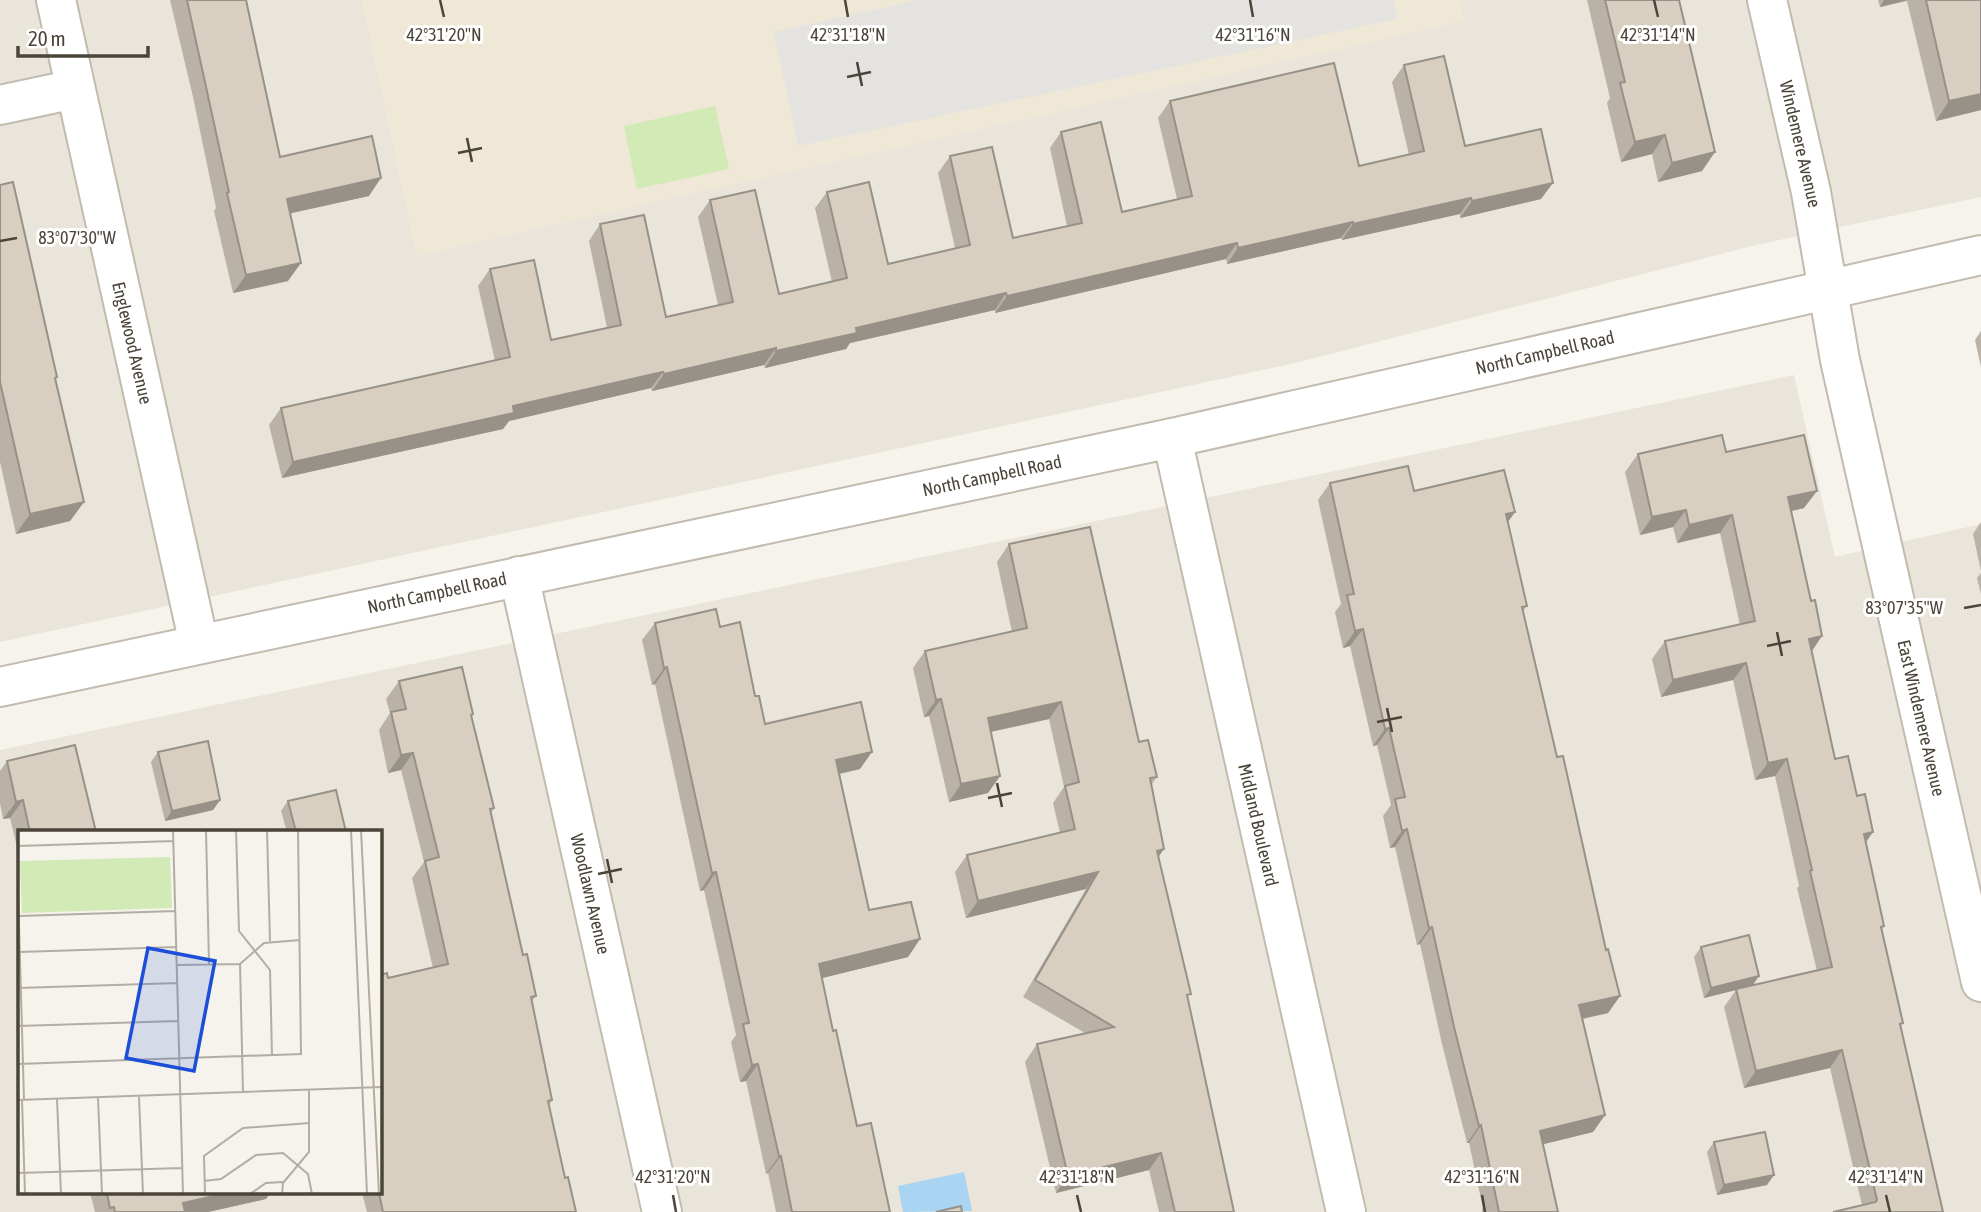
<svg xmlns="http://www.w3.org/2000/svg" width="1981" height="1212" viewBox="0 0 1981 1212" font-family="'Asap Condensed',sans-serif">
	<rect width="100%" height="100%" fill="#f6f3ec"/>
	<g fill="#eae5da" fill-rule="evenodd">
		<path d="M0 0H362L417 255 1463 21 1459 0H1981V197L1756 245 1295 363 0 642Z"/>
		<path d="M1794 375 1835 557 1981 524V1212H0V750ZM19 832H380V1193H19Z"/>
	</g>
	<path fill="#efe8d6" d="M362 0H1459L1464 21 417 255Z"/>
	<path fill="#d2eab5" d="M715 106 729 169 637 189 624 126Z"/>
	<path fill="#e5e3e0" d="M917 0H1394L1398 19 798 146 774 32Z"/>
	<path fill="#a9d4f2" d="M964 1172 972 1211 903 1212 898 1186Z"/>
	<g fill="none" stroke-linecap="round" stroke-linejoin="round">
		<defs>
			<g id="minor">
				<path d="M56 0 199 644"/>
				<path d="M1767 0 1811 192 1840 360 1981 982"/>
				<path d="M0 105 75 89"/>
				<path d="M1172 438 1346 1212"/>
				<path d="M519 576 662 1212"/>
			</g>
			<path id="tertiary" d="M0 687 1172 438 1981 255"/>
		</defs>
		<use href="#minor" stroke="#c2bbae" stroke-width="42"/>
		<use href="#tertiary" stroke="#c2bbae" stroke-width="42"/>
		<use href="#minor" stroke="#fff" stroke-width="38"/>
		<use href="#tertiary" stroke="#fff" stroke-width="38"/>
	</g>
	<g fill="#bab2a6">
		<path d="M170 0H246L280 157 369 196 290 213 288 281 233 293 214 211 216 208 193 97Z"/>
		<path d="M1587 0H1679L1702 171 1658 182 1652 154 1621 162 1607 103 1610 98Z"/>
		<path d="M1878 0H1981V110L1936 121 1907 1 1880 7Z"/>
		<path d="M1404 65 1465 146 1541 199 1460 218V214L1342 240 1341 238 1227 264 1226 259 995 313V310L850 343 846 349 765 368 764 365 652 391 651 388 509 421 503 429 282 478 269 425 281 408 495 361 478 286 490 269 551 340 607 328 589 241 600 224 666 317 718 305 698 217 710 200 779 294 832 282 815 208 827 192 888 264 955 248 938 173 950 156 1013 238 1067 226 1050 148 1061 132 1122 212 1177 199 1158 118 1170 101 1359 166 1409 155 1392 82Z"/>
		<path d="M0 185 84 502 70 521 16 534 0 462Z"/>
		<path d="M1981 331V367L1975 340Z"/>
		<path d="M1726 452 1804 508 1791 511 1812 651 1835 759 1866 843 1884 926 1882 930 1901 1026 1943 1212 1862 1205 1830 1068 1744 1088 1724 1007 1736 990 1704 998 1694 957 1701 947 1759 976 1752 986 1817 971 1797 888 1799 886 1775 776 1755 780 1733 680 1661 697 1652 659 1665 641 1740 625 1720 533 1677 543 1673 527 1640 535 1625 472 1638 454Z"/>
		<path d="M1330 483 1414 491 1515 512 1508 521 1527 606 1523 611 1557 757 1606 950 1620 996 1608 1013 1583 1019 1605 1115 1593 1132 1543 1144 1558 1212H1482V1209L1483 1208 1469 1143H1467L1442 1044 1420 944 1417 945 1395 847 1390 848 1383 816 1391 805 1377 745 1373 746 1350 646 1343 648 1335 612 1341 604 1318 500Z"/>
		<path d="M1981 522V571L1973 534Z"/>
		<path d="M1009 544 1139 742 1157 777 1152 784 1158 857 1234 1212H1159L1149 1170 1056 1193 1025 1062 1037 1044 1085 1033 1023 997 1086 889 966 918 955 872 967 855 1060 833 1053 803 1064 787 1049 719 991 732 1000 776 988 793 949 802 929 716 924 717 913 668 925 651 1012 632 997 562Z"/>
		<path d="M1981 573V594L1977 578Z"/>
		<path d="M655 623 720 627 755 696 765 724 860 769 840 774 869 910 920 939 908 957 822 978 833 1031 857 1126 890 1212H776L768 1173 766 1174 746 1081 740 1082 731 1042 736 1035 704 890 700 891 655 684 652 685 642 640Z"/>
		<path d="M399 681 473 714 472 716 494 808 491 813 523 955 536 996 532 1001 552 1100 549 1105 565 1178 576 1212H367L362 1193H380L388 978 433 968 412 878 424 862 401 770 388 773 379 730 390 713 386 699Z"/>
		<path d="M158 752 220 800 213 810 165 821 151 762Z"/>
		<path d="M7 761 96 832H19V855L10 818 3 819 0 803V771Z"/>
		<path d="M288 801 346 832H287L281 811Z"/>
		<path d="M1714 1142 1767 1185 1717 1195 1707 1152Z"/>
		<path d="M90 1193H270L266 1199 208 1212H95Z"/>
	</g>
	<g fill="#979187">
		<path d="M1884 0H1908L1880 7Z"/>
		<path d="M1981 94V110L1936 121 1949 101Z"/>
		<path d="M1665 135 1652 154 1621 162 1635 142Z"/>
		<path d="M1715 152 1702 171 1658 182 1672 163Z"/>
		<path d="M381 178 369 196 274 217 287 199Z"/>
		<path d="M1553 183 1541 199 1460 218 1472 201Z"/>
		<path d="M1471 198 1460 214 1342 240 1353 224Z"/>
		<path d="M1353 222 1341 238 1227 264 1238 248Z"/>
		<path d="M1237 243 1226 259 995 313 1007 296Z"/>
		<path d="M301 263 288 281 233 293 246 275Z"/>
		<path d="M1006 293 995 310 850 343 846 349 765 368 776 351 856 328Z"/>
		<path d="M776 348 764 365 652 391 664 374Z"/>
		<path d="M663 372 651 388 509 421 503 429 282 478 293 462 513 406Z"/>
		<path d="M1817 491 1804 508 1775 515 1788 497Z"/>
		<path d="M84 502 70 521 16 534 30 514Z"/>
		<path d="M1686 510 1673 527 1640 535 1652 517Z"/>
		<path d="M1515 512 1503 529 1506 514Z"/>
		<path d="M1732 515 1720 533 1677 543 1689 525Z"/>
		<path d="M1363 629 1350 646 1343 648 1355 631Z"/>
		<path d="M1822 636 1810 654 1809 639Z"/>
		<path d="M1746 663 1733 680 1661 697 1673 680Z"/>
		<path d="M667 667 655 684 652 685 664 668Z"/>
		<path d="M941 699 929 716 924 717 936 700Z"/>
		<path d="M1061 702 1049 719 976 735 988 718Z"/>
		<path d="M1389 728 1377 745 1373 746 1385 729Z"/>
		<path d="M872 752 860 769 824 777 836 760Z"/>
		<path d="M413 753 401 770 388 773 401 755Z"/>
		<path d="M1787 759 1775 776 1755 780 1768 763Z"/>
		<path d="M1000 776 988 793 949 802 961 784Z"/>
		<path d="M23 800 10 818 3 819 16 802Z"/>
		<path d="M220 800 213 810 165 821 172 811Z"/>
		<path d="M1407 829 1395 847 1390 848 1402 831Z"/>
		<path d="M1873 832 1861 849 1864 834Z"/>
		<path d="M1164 849 1152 866 1157 851Z"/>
		<path d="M716 872 704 890 700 891 712 873Z"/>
		<path d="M1098 872 1086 889 966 918 978 901Z"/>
		<path d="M1432 927 1420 944 1417 945 1429 928Z"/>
		<path d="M920 939 908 957 806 982 819 964Z"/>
		<path d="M1759 976 1752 986 1704 998 1711 988Z"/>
		<path d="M1620 996 1608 1013 1567 1022 1579 1005Z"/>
		<path d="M1842 1050 1830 1068 1744 1088 1756 1071Z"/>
		<path d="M758 1064 746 1081 740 1082 752 1065Z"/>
		<path d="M1605 1115 1593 1132 1528 1148 1540 1131Z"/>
		<path d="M1481 1125 1469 1143H1467L1479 1126Z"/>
		<path d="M1161 1153 1149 1170 1056 1193 1068 1176Z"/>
		<path d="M779 1156H781L768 1173 766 1174Z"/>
		<path d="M1774 1175 1767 1185 1717 1195 1724 1185Z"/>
		<path d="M227 1193H270L266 1199 208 1212H176L183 1203Z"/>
	</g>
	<g fill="#d8cfc1" stroke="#979187" stroke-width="2">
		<path d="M187 0H246L280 157 372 136 381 178 287 199 301 263 246 275 227 193 229 192Z"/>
		<path d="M1605 0H1679L1715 152 1672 163 1665 135 1635 142 1620 83 1625 82Z"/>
		<path d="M1926 0H1981V94L1949 101Z"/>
		<path d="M1444 56 1465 146 1541 129 1553 183 1472 201 1471 198 1353 224V222L1238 248 1237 243 1007 296 1006 293 856 328 857 333 776 351V348L664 374 663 372 513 406 514 413 293 462 281 408 510 357 490 269 534 260 551 340 621 325 600 224 644 215 666 317 733 302 710 200 755 190 779 294 847 278 827 192 869 182 888 264 970 245 950 156 992 147 1013 238 1082 223 1061 132 1101 122 1122 212 1192 196 1170 101 1334 63 1359 166 1424 151 1404 65Z"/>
		<path d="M13 182 57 377 55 378 84 502 30 514 0 382V185Z"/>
		<path d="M1722 435 1726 452 1804 435 1817 491 1788 497 1811 601 1815 600 1822 636 1809 639 1835 759 1848 756 1857 796 1865 794 1873 832 1864 834 1884 926 1881 927 1903 1023 1900 1024 1943 1212H1833L1876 1202 1877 1200 1842 1050 1756 1071 1736 989 1832 967 1810 871 1812 870 1787 759 1768 763 1746 663 1673 680 1665 641 1755 621 1732 515 1689 525 1686 510 1652 517 1638 454Z"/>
		<path d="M1408 466 1414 491 1504 470 1515 512 1506 514 1527 606 1522 607 1557 757 1563 756 1606 950 1608 949 1620 996 1579 1005 1605 1115 1540 1131 1558 1212H1499L1481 1125 1479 1126 1454 1027 1432 927 1429 928 1407 829 1402 831 1395 799 1405 797 1389 728 1385 729 1363 629 1355 631 1347 595 1354 594 1330 483Z"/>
		<path d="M1090 527 1139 742 1148 740 1157 777 1150 778 1164 849 1157 851 1191 994 1187 995 1234 1212H1175L1161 1153 1068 1176 1037 1044 1114 1027 1035 980 1098 872 978 901 967 855 1075 829 1065 786 1079 782 1061 702 988 718 1000 776 961 784 941 699 936 700 925 651 1027 628 1009 544Z"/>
		<path d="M716 609 720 627 740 622 755 696H759L765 724 861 702 872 752 836 760 869 910 911 902 920 939 819 964 833 1031 836 1030 857 1126 871 1123 890 1212H792L781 1156H779L758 1064 752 1065 743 1024 749 1023 716 872 712 873 667 667 664 668 655 623Z"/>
		<path d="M462 667 473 714 471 715 494 808 490 809 503 867 523 955 527 954 536 996 531 997 552 1100 548 1101 565 1178 568 1177 576 1212H383L379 1193H380V975L387 973 388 978 448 964 425 861 439 857 413 753 401 755 391 712 406 709 399 681Z"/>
		<path d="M208 741 220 800 172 811 158 752Z"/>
		<path d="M75 745 96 832H30L23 800 16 802 7 761Z"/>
		<path d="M336 790 346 832H296L288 801Z"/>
		<path d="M1749 935 1759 976 1711 988 1701 947Z"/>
		<path d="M1765 1132 1774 1175 1724 1185 1714 1142Z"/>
		<path d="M107 1193H227L183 1203 185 1212H115L114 1207 110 1208Z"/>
		<path d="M961 1206 962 1212H936Z"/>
	</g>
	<path fill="none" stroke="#4b4439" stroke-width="2.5" d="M440 0 444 17M845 0 848 17M1250 0 1253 17M1654 0 1658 17M857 62 862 86M847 77 871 72M467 138 472 162M458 153 482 148M0 241 17 238M1964 608 1981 605M1777 632 1782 656M1767 646 1791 641M1387 708 1392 732M1377 722 1402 717M997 783 1002 807M988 798 1012 793M607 859 612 883M598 874 622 869M673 1195 676 1212M1077 1195 1081 1212M1482 1195 1485 1212M1886 1195 1890 1212"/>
	<g text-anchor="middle" stroke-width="6" stroke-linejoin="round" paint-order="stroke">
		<g font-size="18" fill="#4b4439" stroke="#fff">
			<text transform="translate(1800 144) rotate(77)" y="6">Windemere Avenue</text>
			<text transform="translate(132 343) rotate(77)" y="6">Englewood Avenue</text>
			<text transform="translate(1545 353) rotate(-13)" y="6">North Campbell Road</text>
			<text transform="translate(992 476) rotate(-12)" y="6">North Campbell Road</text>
			<text transform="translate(437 593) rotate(-12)" y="6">North Campbell Road</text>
			<text transform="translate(1921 718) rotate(77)" y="6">East Windemere Avenue</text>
			<text transform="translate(1258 825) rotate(77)" y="6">Midland Boulevard</text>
			<text transform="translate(590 894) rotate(77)" y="6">Woodlawn Avenue</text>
		</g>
	</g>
	<g transform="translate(18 830)">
		<rect width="364" height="364" fill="#f6f3ec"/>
		<path d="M152 27 154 78 4 83 2 31Z" fill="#d2eab5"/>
		<path fill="none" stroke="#b2ada4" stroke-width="2" d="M155 0 165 364M188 0 191 134M218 0 221 101 252 140 254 226M249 0 252 111M333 0 349 364M343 0 361 364M0 16 156 11M0 59 6 270M1 86 158 81M1 122 159 117M222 134 225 262M159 135 222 134 246 113 282 110M0 158 160 153M0 196 160 191M0 234 283 224 280 0M121 267 125 364M80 268 84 364M39 269 43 364M0 270 364 257M4 270 7 364M0 343 164 338M186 351 203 349 238 325 265 323 290 344 294 364M187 364 186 326 225 298 292 293M232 364 248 353 265 352M264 364 265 353 291 322V260"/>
		<path fill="#1d4ed8" fill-opacity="0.15" stroke="#1d4ed8" stroke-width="3.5" d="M130 118 197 131 176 241 108 228Z"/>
		<rect width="364" height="364" fill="none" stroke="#4b4439" stroke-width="3.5"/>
	</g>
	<g font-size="18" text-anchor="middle" fill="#4b4439" stroke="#fff" stroke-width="6" stroke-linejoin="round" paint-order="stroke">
		<text x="444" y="41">42°31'20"N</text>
		<text x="848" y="41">42°31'18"N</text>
		<text x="1253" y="41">42°31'16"N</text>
		<text x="1658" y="41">42°31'14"N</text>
		<text x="77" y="244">83°07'30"W</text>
		<text x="1904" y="614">83°07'35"W</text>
		<text x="673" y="1183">42°31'20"N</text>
		<text x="1077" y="1183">42°31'18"N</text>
		<text x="1482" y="1183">42°31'16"N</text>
		<text x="1886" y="1183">42°31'14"N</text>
	</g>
	<path d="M18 46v10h130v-10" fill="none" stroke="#4b4439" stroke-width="3.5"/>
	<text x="28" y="46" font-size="21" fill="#4b4439" stroke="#ffffff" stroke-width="5" paint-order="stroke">20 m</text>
</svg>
